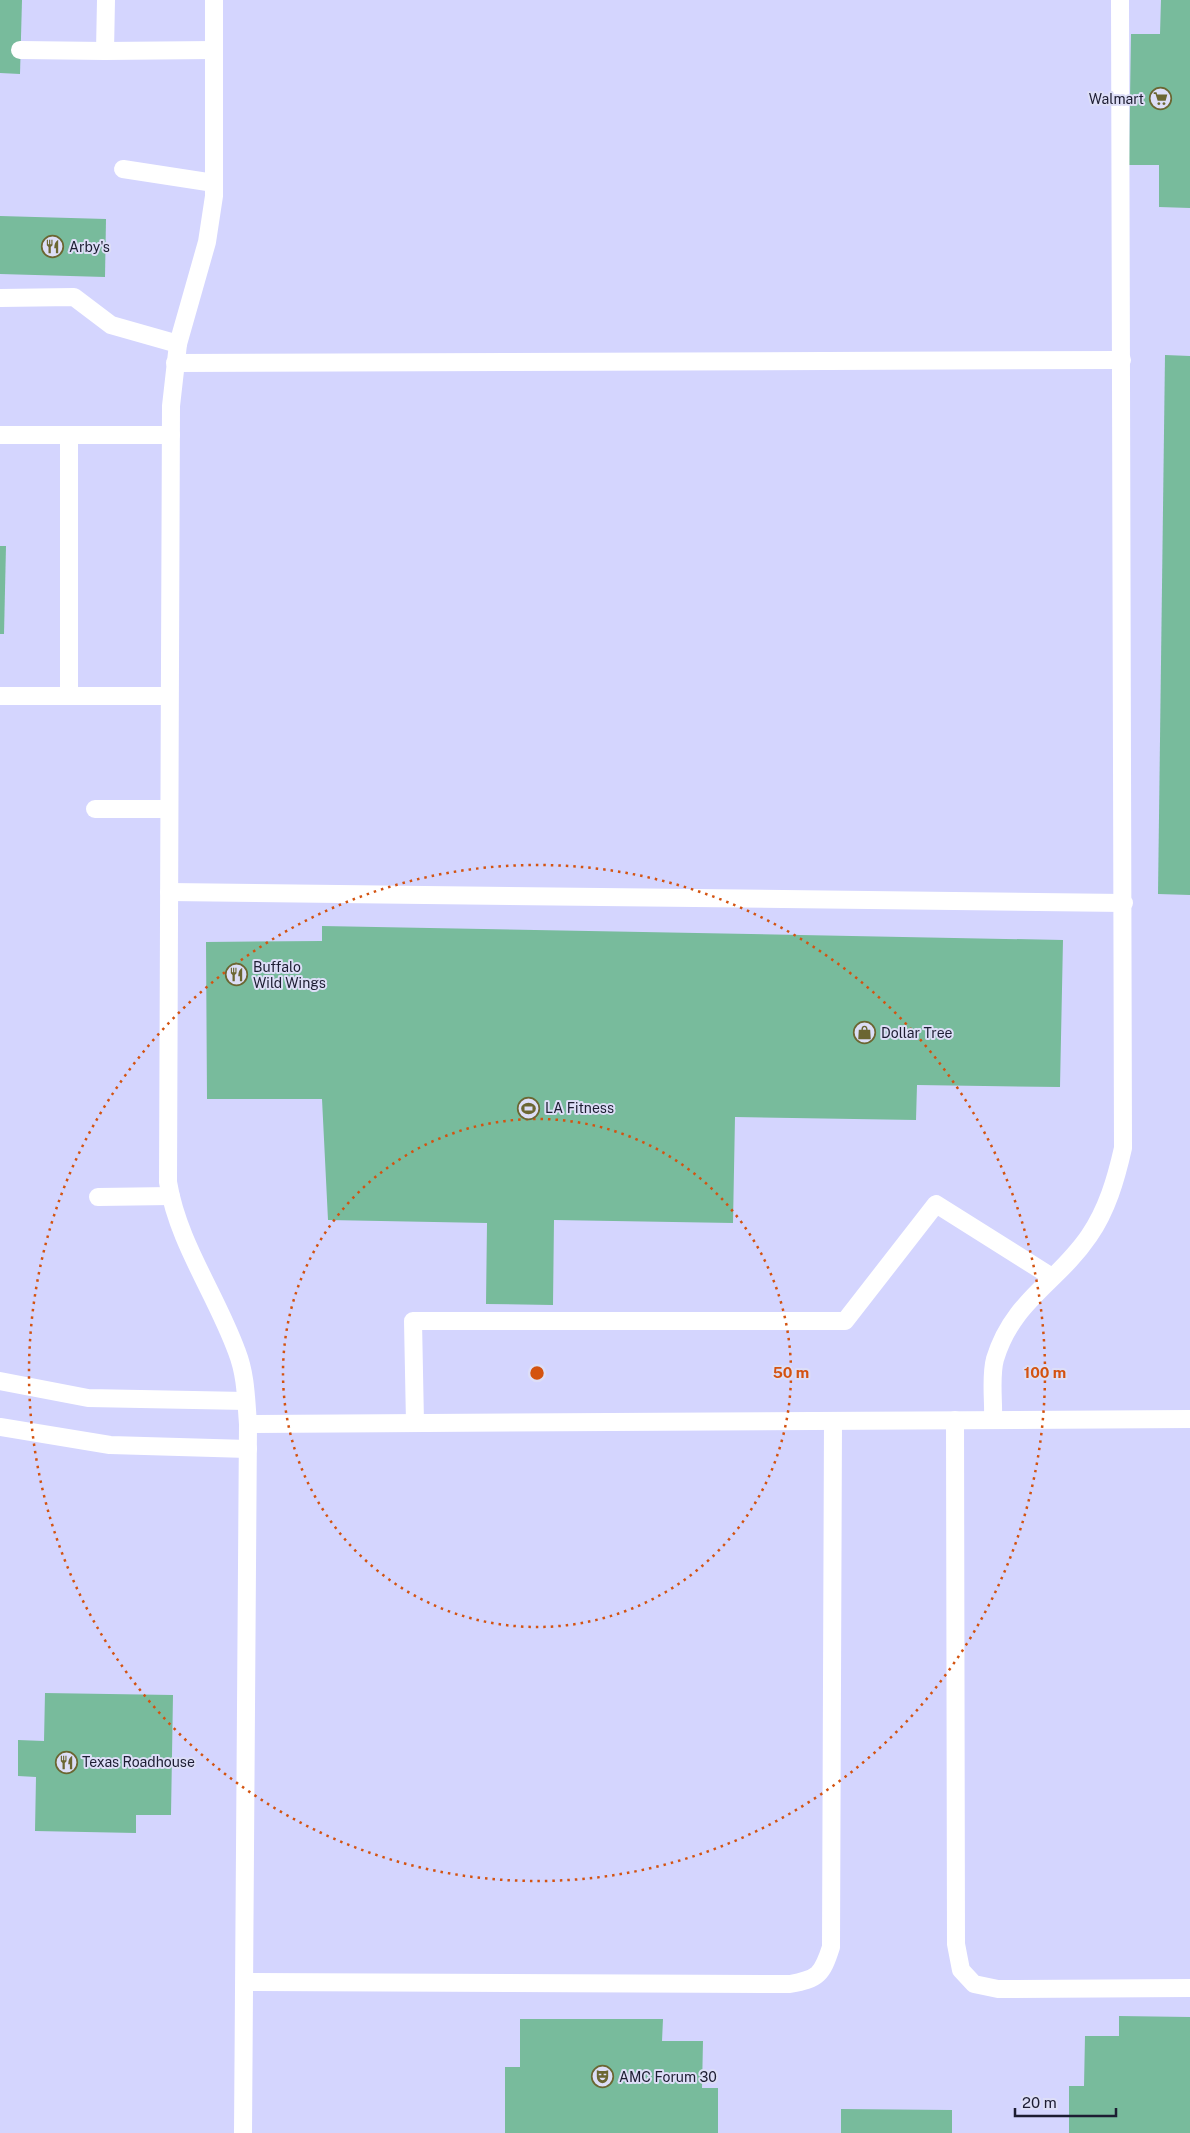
<svg xmlns="http://www.w3.org/2000/svg" width="1190" height="2133" viewBox="0 0 1190 2133" font-family="'Public Sans',sans-serif">
	<rect width="100%" height="100%" fill="#dddef7"/>
	<rect fill="#d4d5fe" x="0" y="0" width="1190" height="2133"/>
	<g fill="#78bb9c">
		<path d="M0 0H22L20 74 0 73Z"/>
		<path d="M1161 0H1190V208L1159 207V165H1129L1131 34H1160Z"/>
		<path d="M0 216 106 219 105 277 0 274Z"/>
		<path d="M1165 355 1190 356V895L1158 894Z"/>
		<path d="M0 546H6L4 634H0Z"/>
		<path d="M322 926 1063 940 1060 1087 917 1085 916 1120 735 1117 733 1223 554 1220 553 1305 486 1304 487 1223 328 1220 322 1099H207L206 942 322 941Z"/>
		<path d="M45 1693 173 1695 171 1815H136V1833L35 1831 36 1777 18 1776V1740L44 1741Z"/>
		<path d="M1119 2016 1190 2017V2133H1069V2086H1084L1085 2036H1119Z"/>
		<path d="M520 2019H663L662 2041H703L702 2088H718V2133H505V2067H520Z"/>
		<path d="M841 2109 952 2110V2133H841Z"/>
	</g>
	<g fill="none" stroke-linecap="round" stroke-linejoin="round">
		<g stroke="#fff" stroke-width="18">
			<path d="M106 0 105 51 214 50"/>
			<path d="M214 0V196L207 242 178 344 171 406 168 1182C178 1243 216 1294 237 1352 246 1375 246 1399 248 1424L243 2133"/>
			<path d="M20 50 105 51"/>
			<path d="M123 169 214 183"/>
			<path d="M0 298 74 297 111 325 178 344"/>
			<path d="M175 363 1122 360"/>
			<path d="M0 435H171"/>
			<path d="M0 696H169"/>
			<path d="M69 696V435"/>
			<path d="M95 809H169"/>
			<path d="M169 892 1124 903"/>
			<path d="M98 1197 171 1196"/>
			<path d="M0 1381 88 1398 246 1401"/>
			<path d="M955 1420 956 1944 961 1970 974 1984 998 1989 1190 1988"/>
			<path d="M993 1420C994 1402 990 1377 995 1359 1013 1300 1057 1283 1089 1236 1107 1210 1116 1179 1123 1148L1120 0"/>
			<path d="M415 1423 413 1321H845L936 1204 1052 1277"/>
			<path d="M248 1424 1190 1419"/>
			<path d="M0 1427 110 1445 248 1449"/>
			<path d="M245 1982 790 1984C818 1979 822 1975 831 1947L833 1421"/>
		</g>
	</g>
	<g fill="none" stroke="#d45310" stroke-width="2.5" stroke-dasharray="2.5 5">
		<circle cx="537" cy="1373" r="254"/>
		<circle cx="537" cy="1373" r="508"/>
	</g>
	<defs>
		<symbol id="supermarket-ring" viewBox="-11 -11 22 22"><circle r="9.5" fill="#dddef7" stroke="#6b6632" stroke-width="1.5"/><path d="M-6-5.5h2.5l.6 2H6L4.5 2H-2.5L-4.4-4H-6ZM-1.5 3.2a1.3 1.3 0 1 0 .1 0ZM3 3.2a1.3 1.3 0 1 0 .1 0Z" fill="#6b6632"/></symbol>
		<symbol id="restaurant-ring" viewBox="-11 -11 22 22"><circle r="9.5" fill="#dddef7" stroke="#6b6632" stroke-width="1.5"/><path d="M-5-6h1v4h1v-4h1v4h1v-4h1v5L-1.5 .5V6h-2V.5L-5-1ZM5-6V6H3V1.5H1.5Q1.5-4 5-6Z" fill="#6b6632"/></symbol>
		<symbol id="shop-ring" viewBox="-11 -11 22 22"><circle r="9.5" fill="#dddef7" stroke="#6b6632" stroke-width="1.5"/><path d="M-5-2.5h2.3a2.7 3.5 0 0 1 5.4 0H5L5.5 6h-11ZM-1.5-2.5h3a1.5 2.3 0 0 0-3 0Z" fill="#6b6632"/></symbol>
		<symbol id="stadium-ring" viewBox="-11 -11 22 22"><circle r="9.5" fill="#dddef7" stroke="#6b6632" stroke-width="1.5"/><path d="M0-5a6.5 5 0 1 0 0 10a6.5 5 0 1 0 0-10ZM-3.5-1.8h7v3.6h-7Z" fill="#6b6632"/></symbol>
		<symbol id="theatre-ring" viewBox="-11 -11 22 22"><circle r="9.5" fill="#dddef7" stroke="#6b6632" stroke-width="1.5"/><path d="M-5-5.5Q0-4 5-5.5V0Q5 5 0 6Q-5 5-5 0ZM-3.3-2.5H-1v1.5H-3.3ZM1-2.5H3.3v1.5H1ZM-2.8 1Q0 5.5 2.8 1Z" fill="#6b6632"/></symbol>
	</defs>
	<g fill-rule="evenodd">
		<use href="#supermarket-ring" x="1148" y="86" width="25" height="25"/>
		<use href="#restaurant-ring" x="40" y="234" width="25" height="25"/>
		<use href="#restaurant-ring" x="224" y="962" width="25" height="25"/>
		<use href="#shop-ring" x="852" y="1020" width="25" height="25"/>
		<use href="#stadium-ring" x="516" y="1096" width="25" height="25"/>
		<use href="#restaurant-ring" x="54" y="1750" width="25" height="25"/>
		<use href="#theatre-ring" x="590" y="2064" width="25" height="25"/>
	</g>
	<g text-anchor="middle" stroke-width="4" stroke-linejoin="round" paint-order="stroke">
		<g font-size="14" fill="#1d1d32" stroke="#dddef7" text-anchor="start">
			<text x="1144" y="104" text-anchor="end">Walmart</text>
			<text x="69" y="252">Arby's</text>
			<text x="253" y="972">Buffalo<tspan x="253" dy="16">Wild Wings</tspan></text>
			<text x="881" y="1038">Dollar Tree</text>
			<text x="545" y="1113">LA Fitness</text>
			<text x="82" y="1767">Texas Roadhouse</text>
			<text x="619" y="2082">AMC Forum 30</text>
		</g>
	</g>
	<circle cx="537" cy="1373" r="8" fill="#d45310" stroke="#dddef7" stroke-width="2.5"/>
	<g font-size="15" text-anchor="middle" font-weight="bold" fill="#d45310" stroke="#dddef7" stroke-width="4" stroke-linejoin="round" paint-order="stroke">
		<text x="791" y="1378">50 m</text>
		<text x="1045" y="1378">100 m</text>
	</g>
	<path d="M1015 2108v8h101v-8" fill="none" stroke="#1d1d32" stroke-width="2.5"/>
	<text x="1022" y="2108" font-size="15" fill="#1d1d32" stroke="#dddef7" stroke-width="4" paint-order="stroke">20 m</text>
</svg>
